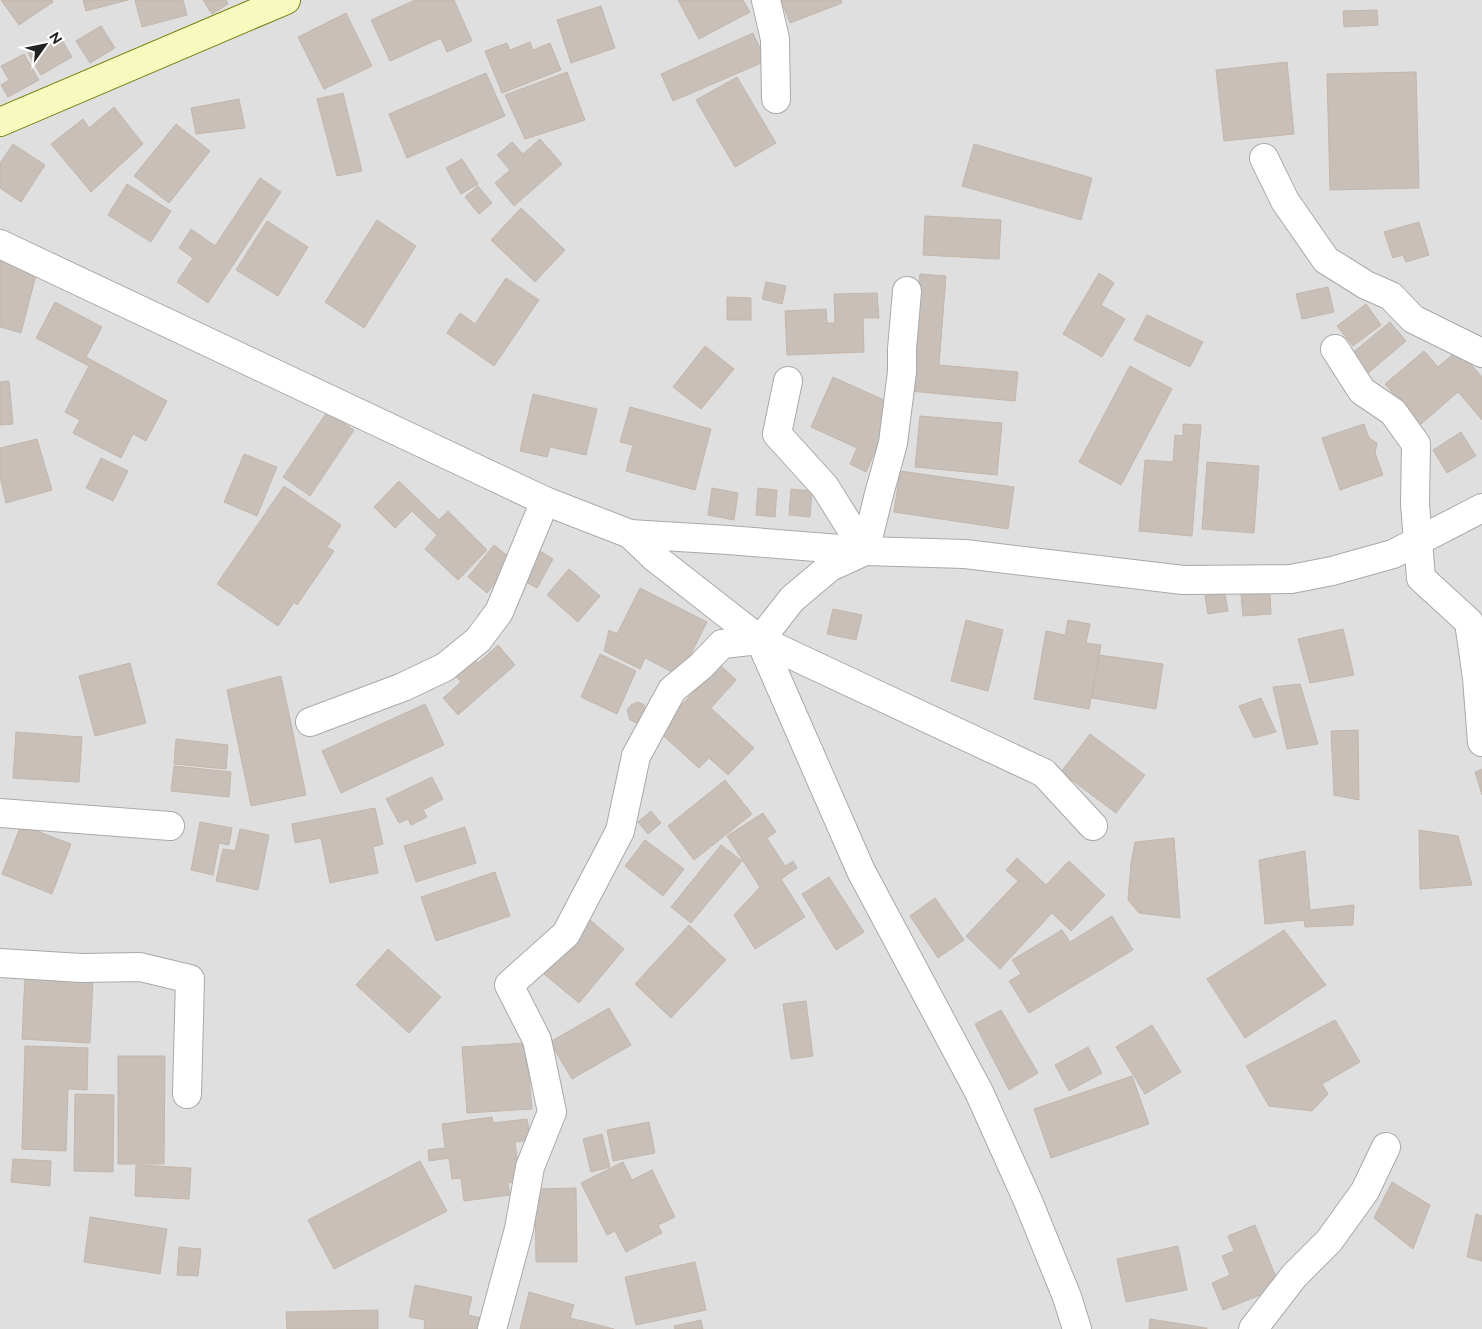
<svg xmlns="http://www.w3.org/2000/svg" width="1482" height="1329" viewBox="0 0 1482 1329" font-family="Raleway,sans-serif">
	<rect width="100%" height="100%" fill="#f2efe9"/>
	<rect fill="#e0dfdf" x="0" y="0" width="1482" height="1329"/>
	<g fill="#c7bfb8" stroke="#c4b6ab">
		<path d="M1 0H52L53 2 19 25Z"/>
		<path d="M83 0H128L86 11Z"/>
		<path d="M135 0H183L187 15 142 27Z"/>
		<path d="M203 0H226L228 4 212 14Z"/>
		<path d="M415 0H454L472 41 447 52 441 38 390 61 371 20Z"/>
		<path d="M678 0H743L750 12 699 39Z"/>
		<path d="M781 0H841L842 3 790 23Z"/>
		<path d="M601 6 615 48 571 63 557 20Z"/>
		<path d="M1377 10 1378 25 1344 27 1343 11Z"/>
		<path d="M346 13 372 66 324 89 298 37Z"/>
		<path d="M101 26 115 48 90 63 76 41Z"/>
		<path d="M753 33 766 61 673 101 661 74Z"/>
		<path d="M59 35 72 57 41 75 28 53Z"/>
		<path d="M530 42 533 50 550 43 561 70 502 93 485 51 507 43 510 50Z"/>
		<path d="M24 54 39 80 8 97 1 85 9 80 1 66Z"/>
		<path d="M1287 62 1294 134 1224 141 1216 70Z"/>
		<path d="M567 72 585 120 525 139 505 95Z"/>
		<path d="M1416 72 1419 188 1330 190 1327 74Z"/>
		<path d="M486 73 505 116 407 158 389 114Z"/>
		<path d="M737 77 776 143 735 167 696 100Z"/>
		<path d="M343 93 362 171 337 176 317 99Z"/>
		<path d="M239 99 245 128 196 134 191 108Z"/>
		<path d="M114 107 143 144 91 192 51 144 83 119 89 128Z"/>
		<path d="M176 124 210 151 169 203 134 176Z"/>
		<path d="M540 139 562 164 514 206 495 183 510 170 497 155 512 142 523 154Z"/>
		<path d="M13 144 45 165 21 202 0 188V163Z"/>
		<path d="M974 144 1092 178 1081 220 962 186Z"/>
		<path d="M462 159 478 184 461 194 446 168Z"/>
		<path d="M260 178 281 192 208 303 177 282 193 258 179 248 191 229 215 246Z"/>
		<path d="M127 184 171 211 151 242 108 215Z"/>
		<path d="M478 186 492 203 479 214 465 197Z"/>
		<path d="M521 208 565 250 535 282 491 240Z"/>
		<path d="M925 216 1001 220 999 259 923 255Z"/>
		<path d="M377 220 416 246 364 328 325 302Z"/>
		<path d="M267 221 308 247 278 296 236 270Z"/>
		<path d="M1419 222 1429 255 1406 262 1403 255 1393 258 1384 232Z"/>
		<path d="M0 261 37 271 21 333 0 327Z"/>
		<path d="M1099 273 1114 283 1101 305 1125 319 1102 357 1063 334Z"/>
		<path d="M920 274 946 276 939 365 1018 372 1015 401 910 391Z"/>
		<path d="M506 278 539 300 494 366 447 333 460 313 475 324Z"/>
		<path d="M766 282 786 286 782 304 762 299Z"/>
		<path d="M1328 287 1334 312 1302 319 1296 294Z"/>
		<path d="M877 293 879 318H863L864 352 787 355 785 311 826 309 827 323H835L834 294Z"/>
		<path d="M727 297 751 298V320H727Z"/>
		<path d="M55 302 102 327 86 357 167 401 146 441 133 434 121 458 73 433 80 420 65 412 89 366 36 338Z"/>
		<path d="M1366 304 1381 325 1353 346 1337 326Z"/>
		<path d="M1147 315 1203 342 1190 367 1134 340Z"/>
		<path d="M1390 322 1406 341 1367 374 1351 354Z"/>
		<path d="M705 346 734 369 701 409 673 387Z"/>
		<path d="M1458 350 1482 377V420L1458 392 1420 425 1385 384 1424 351 1438 367Z"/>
		<path d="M1130 366 1172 389 1121 485 1079 462Z"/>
		<path d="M833 377 895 405 866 472 850 464 857 448 811 427Z"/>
		<path d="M9 381 13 424 0 425V382Z"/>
		<path d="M533 394 597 409 586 455 550 447 547 457 520 451Z"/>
		<path d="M630 407 711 429 695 490 626 471 633 445 620 442Z"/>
		<path d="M327 412 354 430 310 496 283 477Z"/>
		<path d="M920 416 1002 423 997 475 915 467Z"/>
		<path d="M1183 424 1201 425 1192 536 1139 531 1145 460 1173 462 1175 435 1183 436Z"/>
		<path d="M1364 424 1369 438 1377 443 1375 453 1383 475 1340 490 1322 438Z"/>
		<path d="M1461 432 1476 456 1447 473 1433 450Z"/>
		<path d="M37 439 52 490 6 503 0 477V448Z"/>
		<path d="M244 454 277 467 257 516 224 502Z"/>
		<path d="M101 458 128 471 113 501 86 488Z"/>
		<path d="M1207 462 1259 466 1254 533 1202 529Z"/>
		<path d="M900 471 1014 487 1008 529 894 512Z"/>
		<path d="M399 481 439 520 448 511 487 550 458 580 425 549 437 535 412 511 395 528 374 507Z"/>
		<path d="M284 486 341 525 327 547 334 551 297 605 294 602 278 626 217 584Z"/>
		<path d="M712 488 738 493 734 520 708 515Z"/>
		<path d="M758 488 777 490 775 517 756 515Z"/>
		<path d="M791 489 812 491 810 517 789 515Z"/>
		<path d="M494 545 513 560 487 593 468 577Z"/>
		<path d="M538 550 553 559 537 588 522 580Z"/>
		<path d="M569 569 600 596 578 622 547 595Z"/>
		<path d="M640 588 707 622 680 676 645 658 640 669 604 651 609 630 617 634Z"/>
		<path d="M1225 593 1228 611 1208 614 1205 596Z"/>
		<path d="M1270 593 1271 614 1243 616 1241 595Z"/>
		<path d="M833 609 862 615 856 640 827 634Z"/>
		<path d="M966 620 1003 630 988 691 951 681Z"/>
		<path d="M1068 620 1090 624 1086 643 1101 645 1089 709 1034 699 1046 631 1065 635Z"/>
		<path d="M1343 629 1354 675 1310 683 1298 639Z"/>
		<path d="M498 645 515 665 458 715 443 698 461 682 451 671 470 654 478 663Z"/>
		<path d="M600 654 636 671 617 714 581 697Z"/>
		<path d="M1099 655 1163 664 1156 709 1092 698Z"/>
		<path d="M130 663 146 723 95 736 79 676Z"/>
		<path d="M719 664 736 680 711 708 754 748 728 775 709 758 699 768 658 731Z"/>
		<path d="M281 676 306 795 251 806 227 690Z"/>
		<path d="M1300 684 1318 744 1287 749 1273 687Z"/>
		<path d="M1261 698 1276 732 1254 738 1239 706Z"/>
		<path d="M637 702 643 704 647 709 640 722 637 723 630 720 627 710 631 705Z"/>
		<path d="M425 704 444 745 341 793 322 751Z"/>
		<path d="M1358 730 1359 800 1334 795 1331 731Z"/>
		<path d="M16 732 82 737 79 782 13 778Z"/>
		<path d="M1090 734 1145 775 1116 813 1061 772Z"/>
		<path d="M176 739 228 745 226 769 174 764Z"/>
		<path d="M174 766 231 772 229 797 171 791Z"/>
		<path d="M1482 769V795L1475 772Z"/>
		<path d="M432 777 443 799 423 810 427 817 411 825 408 819 399 823 386 799Z"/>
		<path d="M725 780 752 814 694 860 668 826Z"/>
		<path d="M375 808 383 844 373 847 378 873 330 883 321 838 295 843 292 824Z"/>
		<path d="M651 811 661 823 648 834 638 822Z"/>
		<path d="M763 813 776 832 767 838 785 866 793 861 797 868 781 879 805 917 755 949 734 915 760 887 727 836Z"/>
		<path d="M200 822 232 828 229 845 219 843 213 875 191 870Z"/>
		<path d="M21 825 71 844 52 894 2 874Z"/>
		<path d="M465 827 476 863 416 882 404 846Z"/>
		<path d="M240 829 269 835 258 890 216 881 223 849 235 851Z"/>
		<path d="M1419 830 1458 836 1472 885 1420 889Z"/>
		<path d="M1174 838 1180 918 1139 913 1128 900 1131 863 1135 842Z"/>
		<path d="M645 840 684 869 663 896 625 866Z"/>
		<path d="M721 845 742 861 691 923 671 907Z"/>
		<path d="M1305 851 1310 910 1354 905 1353 925 1305 927 1304 920 1265 924 1259 860Z"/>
		<path d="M1017 858 1046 885 1069 861 1105 895 1071 931 1052 913 1000 969 966 936 1018 881 1006 870Z"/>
		<path d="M495 872 510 916 436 941 421 897Z"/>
		<path d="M829 877 864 932 836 950 802 894Z"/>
		<path d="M935 898 964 940 938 958 910 916Z"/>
		<path d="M1112 916 1133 950 1029 1013 1009 981 1021 974 1012 960 1062 930 1070 942Z"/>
		<path d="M589 919 624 949 579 1003 544 974Z"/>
		<path d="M689 925 726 960 671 1018 635 984Z"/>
		<path d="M1284 930 1326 985 1245 1038 1207 979Z"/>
		<path d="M388 949 441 997 409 1033 356 985Z"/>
		<path d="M25 976 93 979 90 1043 22 1039Z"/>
		<path d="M806 1001 813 1056 791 1059 783 1004Z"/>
		<path d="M609 1008 631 1045 572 1079 550 1042Z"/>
		<path d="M1001 1010 1038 1073 1009 1090 975 1024Z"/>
		<path d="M1335 1020 1360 1062 1322 1084 1328 1094 1312 1111 1269 1106 1246 1066Z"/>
		<path d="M1152 1025 1181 1072 1145 1094 1116 1047Z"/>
		<path d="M526 1043 532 1109 467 1113 462 1047Z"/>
		<path d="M25 1046 88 1048 87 1090 68 1089 66 1151 22 1149Z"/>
		<path d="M1088 1047 1102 1073 1069 1091 1055 1065Z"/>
		<path d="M118 1056H165L164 1164H118Z"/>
		<path d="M1132 1076 1149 1124 1051 1158 1034 1109Z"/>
		<path d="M75 1094 114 1095 113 1172 74 1171Z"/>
		<path d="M492 1117 493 1123 527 1119 531 1140 515 1142 520 1181 508 1183 510 1195 464 1201 461 1178 452 1179 449 1158 429 1161 428 1150 445 1148 442 1124Z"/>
		<path d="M649 1122 655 1153 613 1161 607 1130Z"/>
		<path d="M602 1134 610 1167 591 1172 583 1139Z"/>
		<path d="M13 1159 51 1161 50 1186 11 1182Z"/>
		<path d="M420 1161 447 1211 334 1269 308 1220Z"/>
		<path d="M623 1162 632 1180 652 1170 675 1217 658 1225 662 1233 626 1252 615 1231 607 1235 581 1183Z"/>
		<path d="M136 1165 191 1168 189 1199 135 1196Z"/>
		<path d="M1392 1182 1430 1205 1413 1249 1374 1218Z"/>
		<path d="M576 1188 577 1262H536L535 1189Z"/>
		<path d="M1476 1214 1482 1216V1261L1467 1257Z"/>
		<path d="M90 1217 167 1229 160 1274 84 1262Z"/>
		<path d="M1255 1225 1280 1287 1223 1310 1212 1283 1230 1275 1222 1256 1234 1251 1228 1236Z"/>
		<path d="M1178 1246 1187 1290 1126 1302 1117 1259Z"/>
		<path d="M179 1247 201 1249 198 1276 177 1275Z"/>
		<path d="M695 1262 706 1310 636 1325 625 1277Z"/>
		<path d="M415 1285 472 1297 468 1315 481 1318 479 1329H424L425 1320 409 1317Z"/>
		<path d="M529 1292 574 1305 570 1318 578 1320 575 1329H520Z"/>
		<path d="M378 1310V1329H287L286 1312Z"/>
		<path d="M1150 1319 1207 1328V1329H1149Z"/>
		<path d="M579 1320 614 1329H576Z"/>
		<path d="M701 1320 703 1329H675L674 1326Z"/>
	</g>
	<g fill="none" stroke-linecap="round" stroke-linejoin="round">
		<defs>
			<g id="street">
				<path d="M766 0 775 39 776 99"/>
				<path d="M1264 158 1285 201 1326 260 1366 285 1391 296 1413 319 1482 353"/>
				<path d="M0 244 545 501 630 534 728 540 865 551 965 554 1183 580 1291 579 1332 571 1393 554 1482 508"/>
				<path d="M1335 349 1362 391 1393 412 1416 444 1415 504 1421 578 1469 622 1477 678 1482 742"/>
				<path d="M788 381 777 434 825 487 865 551"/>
				<path d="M630 534 654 557 760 640 1044 773 1093 826"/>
				<path d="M760 640 861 871 979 1092 1028 1201 1067 1297 1077 1329"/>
				<path d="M310 722 403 687 445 667 478 640 499 612 545 501"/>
				<path d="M0 813 170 826"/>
				<path d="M0 963 81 968 140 967 190 979 187 1094"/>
				<path d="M492 1329 519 1229 530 1167 552 1112 537 1040 509 985 566 934 620 831 636 756 672 690 701 666 722 644 760 640 792 599 830 567 865 551 878 498 893 443 902 372V349L907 291"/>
				<path d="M1253 1329 1294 1276 1329 1241 1365 1191 1386 1147"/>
			</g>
			<path id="secondary" d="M0 122 286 0"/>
		</defs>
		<use href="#street" stroke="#a9a9a9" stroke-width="30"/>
		<use href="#secondary" stroke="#707d05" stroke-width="30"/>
		<use href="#street" stroke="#fff" stroke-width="28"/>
		<use href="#secondary" stroke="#f7fabf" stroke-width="28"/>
	</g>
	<g transform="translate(45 45) rotate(57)" stroke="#ffffff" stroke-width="4" paint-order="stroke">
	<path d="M0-4L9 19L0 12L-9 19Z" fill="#222222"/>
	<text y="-8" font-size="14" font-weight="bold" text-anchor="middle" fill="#222222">N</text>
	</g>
</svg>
